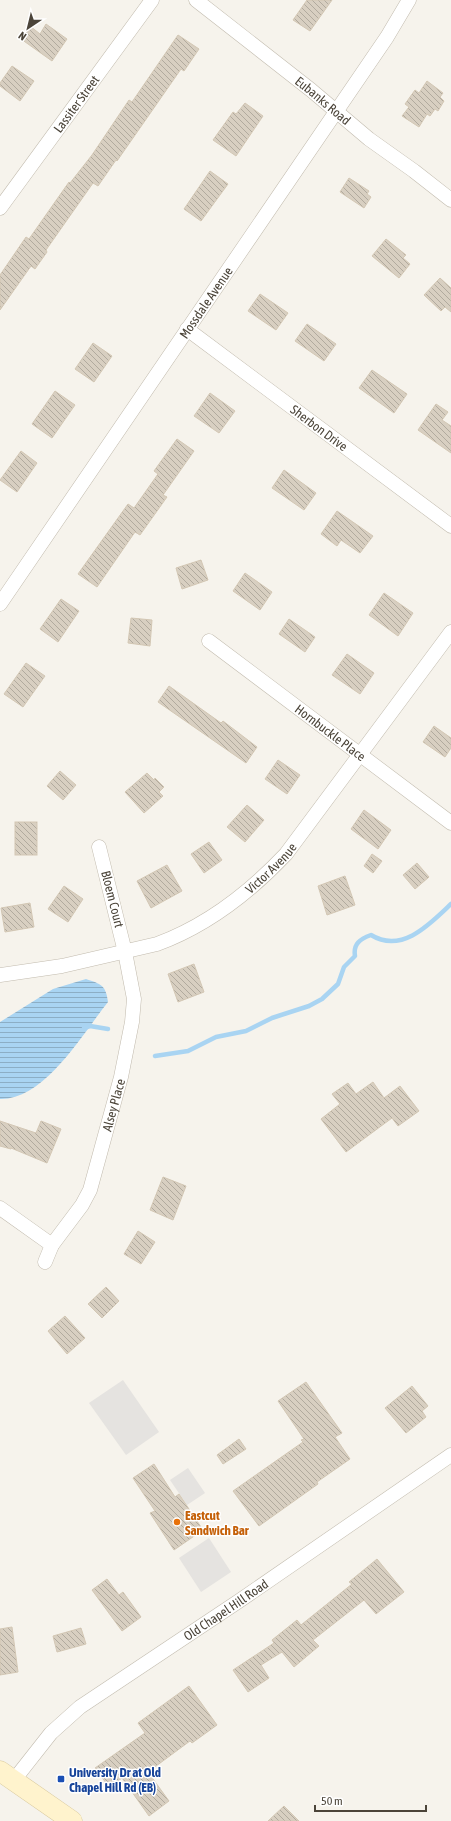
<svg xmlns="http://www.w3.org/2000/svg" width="451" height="1821" viewBox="0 0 451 1821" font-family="'Asap Condensed',sans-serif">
	<defs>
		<pattern id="water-rules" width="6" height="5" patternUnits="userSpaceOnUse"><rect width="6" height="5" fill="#a9d4f2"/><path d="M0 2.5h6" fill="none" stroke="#8caec5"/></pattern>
		<pattern id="building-back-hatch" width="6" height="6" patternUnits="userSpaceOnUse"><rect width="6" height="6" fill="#d8cfc1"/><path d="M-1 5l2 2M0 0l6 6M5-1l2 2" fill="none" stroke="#b1aa9e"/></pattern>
	</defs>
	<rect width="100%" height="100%" fill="#f6f3ec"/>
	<g fill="#e5e3e0">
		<path d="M123 1380 159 1432 126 1455 89 1403Z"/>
		<path d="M188 1468 205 1493 187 1505 170 1480Z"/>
		<path d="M209 1538 231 1572 201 1592 179 1558Z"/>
	</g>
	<path fill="url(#water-rules)" d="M86 979C101 984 106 985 108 1002 83 1033 45 1100 0 1099V1022L53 989Z"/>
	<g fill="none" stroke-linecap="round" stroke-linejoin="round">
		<g stroke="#a9d4f2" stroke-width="4.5">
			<path d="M84 1028 90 1026 108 1029"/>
			<path d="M155 1056 188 1051 216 1037 246 1031 272 1018 309 1006 322 999 338 984 344 967 355 956C353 944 360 939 371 935 402 954 430 924 451 904"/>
		</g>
	</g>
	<g fill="url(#building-back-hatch)" stroke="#d3c7b4">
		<path d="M307 0H332L310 31 293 20Z"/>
		<path d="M46 24 67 39 52 61 21 39 30 26 40 34Z"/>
		<path d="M178 35 199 49 184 71 181 69 117 161 116 160 98 186 93 183 46 250 47 252 35 269 31 266 0 310V275L26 237 29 239 69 182 70 183 92 155 129 100 132 102Z"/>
		<path d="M12 66 34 81 20 101 0 86V83Z"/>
		<path d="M427 81 443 93 440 97 444 101 438 111 435 109 430 116 427 114 419 127 402 116 409 107 405 104 415 90 419 93Z"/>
		<path d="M245 103 263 116 236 156 213 140 233 112 236 114Z"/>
		<path d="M210 171 228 184 201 221 184 209Z"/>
		<path d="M349 178 369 191 367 194 371 197 364 208 340 192Z"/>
		<path d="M386 239 406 255 403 258 410 264 399 278 372 256Z"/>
		<path d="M440 278 451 288V312L445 307 441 311 424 295Z"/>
		<path d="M260 294 288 313 276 330 248 311Z"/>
		<path d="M307 324 336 344 324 361 295 341Z"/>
		<path d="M93 343 112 356 94 382 75 369Z"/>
		<path d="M372 370 407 394 394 413 359 388Z"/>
		<path d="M55 391 75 405 52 438 32 424Z"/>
		<path d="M210 393 235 411 219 433 194 416Z"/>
		<path d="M436 404 448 412 442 420 451 426V453L418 430Z"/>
		<path d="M177 439 194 451 163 495 167 497 140 535 135 532 97 587 78 574 128 504 134 508 158 474 154 471Z"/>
		<path d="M21 451 37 463 17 492 0 480Z"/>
		<path d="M284 470 316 493 304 510 272 488Z"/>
		<path d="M337 511 373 536 360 553 341 540 337 546 321 534Z"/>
		<path d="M201 560 208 580 182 589 176 568Z"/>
		<path d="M245 573 272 592 260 610 233 591Z"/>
		<path d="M384 593 413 613 398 636 369 615Z"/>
		<path d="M61 599 79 611 58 642 40 629Z"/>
		<path d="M131 618 152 620 150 646 128 643Z"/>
		<path d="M289 619 315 637 305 652 279 634Z"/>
		<path d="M347 654 374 673 360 694 332 675Z"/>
		<path d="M26 663 45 676 23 707 4 694Z"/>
		<path d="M169 686 221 723 223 721 257 747 246 763 158 702Z"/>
		<path d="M434 726 451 738V748L445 757 423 742Z"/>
		<path d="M278 760 300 775 287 794 265 779Z"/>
		<path d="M60 771 76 785 63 800 47 786Z"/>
		<path d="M147 773 154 780 155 778 164 787 159 792 163 796 144 813 125 792Z"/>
		<path d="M247 805 264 820 245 842 227 827Z"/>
		<path d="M364 810 391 830 378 849 351 829Z"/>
		<rect x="15" y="822" width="22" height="33"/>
		<path d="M209 842 222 860 204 873 191 854Z"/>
		<path d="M372 854 382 861 373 873 364 866Z"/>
		<path d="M417 863 429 877 415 889 403 875Z"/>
		<path d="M167 865 182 891 151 908 137 881Z"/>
		<path d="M345 876 355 905 327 915 318 886Z"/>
		<path d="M64 886 83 899 68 922 48 909Z"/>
		<path d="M30 903 34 927 5 932 1 908Z"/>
		<path d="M194 964 204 992 178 1002 168 974Z"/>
		<path d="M373 1082 384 1098 400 1086 419 1111 398 1126 392 1118 346 1152 321 1119 340 1104 332 1094 348 1083 356 1094Z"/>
		<path d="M0 1121 36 1133 41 1121 61 1129 47 1163 11 1148V1149L0 1146Z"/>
		<path d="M163 1177 186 1186 173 1220 150 1210Z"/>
		<path d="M138 1231 155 1242 141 1264 124 1254Z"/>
		<path d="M106 1287 119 1301 102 1318 88 1304Z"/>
		<path d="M65 1316 85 1338 67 1354 48 1331Z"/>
		<path d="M306 1382 342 1433 335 1437 350 1459 317 1482 318 1484 259 1526 233 1491 303 1442 301 1440 304 1439 278 1401Z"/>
		<path d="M412 1386 428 1406 422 1411 426 1417 406 1433 385 1408Z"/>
		<path d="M239 1439 246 1449 223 1464 217 1455Z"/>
		<path d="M154 1464 175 1497 179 1494 203 1530 174 1550 150 1513 155 1511 133 1478Z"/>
		<path d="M377 1559 404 1592 376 1614 364 1600 313 1640 319 1646 294 1667 282 1652 261 1665 269 1678 248 1692 233 1670 274 1643 272 1640 297 1620 301 1625 352 1584 349 1582Z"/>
		<path d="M107 1579 119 1595 123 1592 141 1617 122 1631 92 1590Z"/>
		<path d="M12 1627 18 1672 0 1675V1629Z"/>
		<path d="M81 1628 86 1644 57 1652 53 1636Z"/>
		<path d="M189 1686 217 1725 192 1743 190 1741 148 1772 169 1801 149 1816 122 1778 109 1787 95 1768 145 1733 138 1723Z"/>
		<path d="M284 1806 299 1821H268Z"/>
	</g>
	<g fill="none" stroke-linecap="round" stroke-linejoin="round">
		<defs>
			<g id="street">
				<path id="s1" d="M196 0 311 90 369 139 414 171 451 200"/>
				<path id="s2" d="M0 208 152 0"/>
				<path id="s3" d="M187 329 451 526"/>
				<path id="s4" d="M0 604 387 37 409 0"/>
				<path id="s5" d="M209 641 451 823"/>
				<path id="s6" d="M0 975 62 966 157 944C206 926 251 891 286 854L451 632"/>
				<path id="s7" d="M0 1208 52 1245 82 1205 90 1190 121 1077 132 1022 134 999 125 952 99 847"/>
				<path d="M45 1262 52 1245"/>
				<path id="s8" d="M14 1780 51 1733 80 1707 239 1601 451 1455"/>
			</g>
			<path id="secondary" d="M0 1771 72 1821"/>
		</defs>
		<use href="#street" stroke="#c2bbae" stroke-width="15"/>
		<use href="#secondary" stroke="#d6c79b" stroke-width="21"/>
		<use href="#street" stroke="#fff" stroke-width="14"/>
		<use href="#secondary" stroke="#fff3cd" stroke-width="20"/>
	</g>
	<circle fill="#e8710a" stroke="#fff" stroke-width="1.5" cx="177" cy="1522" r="4"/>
	<rect fill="#1a4fb4" stroke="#fff" stroke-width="1.5" x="57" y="1775" width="8" height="8" rx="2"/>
	<g text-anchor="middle" stroke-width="3" stroke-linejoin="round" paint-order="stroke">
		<g font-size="13" fill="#4b4439" stroke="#fff">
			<text dy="5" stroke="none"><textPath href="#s1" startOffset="162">Eubanks Road</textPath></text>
			<text dy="5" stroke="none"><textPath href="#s2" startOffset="129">Lassiter Street</textPath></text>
			<text dy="5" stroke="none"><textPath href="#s4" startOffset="365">Mossdale Avenue</textPath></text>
			<text dy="5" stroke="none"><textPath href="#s3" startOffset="165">Sherbon Drive</textPath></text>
			<text dy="5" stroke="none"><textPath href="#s5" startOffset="152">Hornbuckle Place</textPath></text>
			<text dy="5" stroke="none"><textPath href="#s6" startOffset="298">Victor Avenue</textPath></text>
			<text transform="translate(113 899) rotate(76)" y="5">Bloem Court</text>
			<text dy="5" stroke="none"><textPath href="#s7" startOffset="219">Alsey Place</textPath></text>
			<text dy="5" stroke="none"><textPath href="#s8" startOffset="274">Old Chapel Hill Road</textPath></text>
		</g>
		<g font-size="13" font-weight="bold" fill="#c56008" stroke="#fff" text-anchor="start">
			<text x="185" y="1520">Eastcut<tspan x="185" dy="15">Sandwich Bar</tspan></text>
		</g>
		<g font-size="13" font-weight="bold" fill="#164399" stroke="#fff" text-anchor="start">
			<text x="69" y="1777">University Dr at Old<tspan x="69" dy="15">Chapel Hill Rd (EB)</tspan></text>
		</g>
	</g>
	<g transform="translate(28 28) rotate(215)" stroke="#ffffff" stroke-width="3" paint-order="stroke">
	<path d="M0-3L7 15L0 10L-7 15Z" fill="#4b4439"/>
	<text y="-6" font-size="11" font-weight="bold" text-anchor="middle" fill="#4b4439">N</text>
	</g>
	<path d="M315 1805v6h111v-6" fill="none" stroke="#4b4439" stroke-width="2"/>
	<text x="321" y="1805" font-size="12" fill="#4b4439" stroke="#ffffff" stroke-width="3" paint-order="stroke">50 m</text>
</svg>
